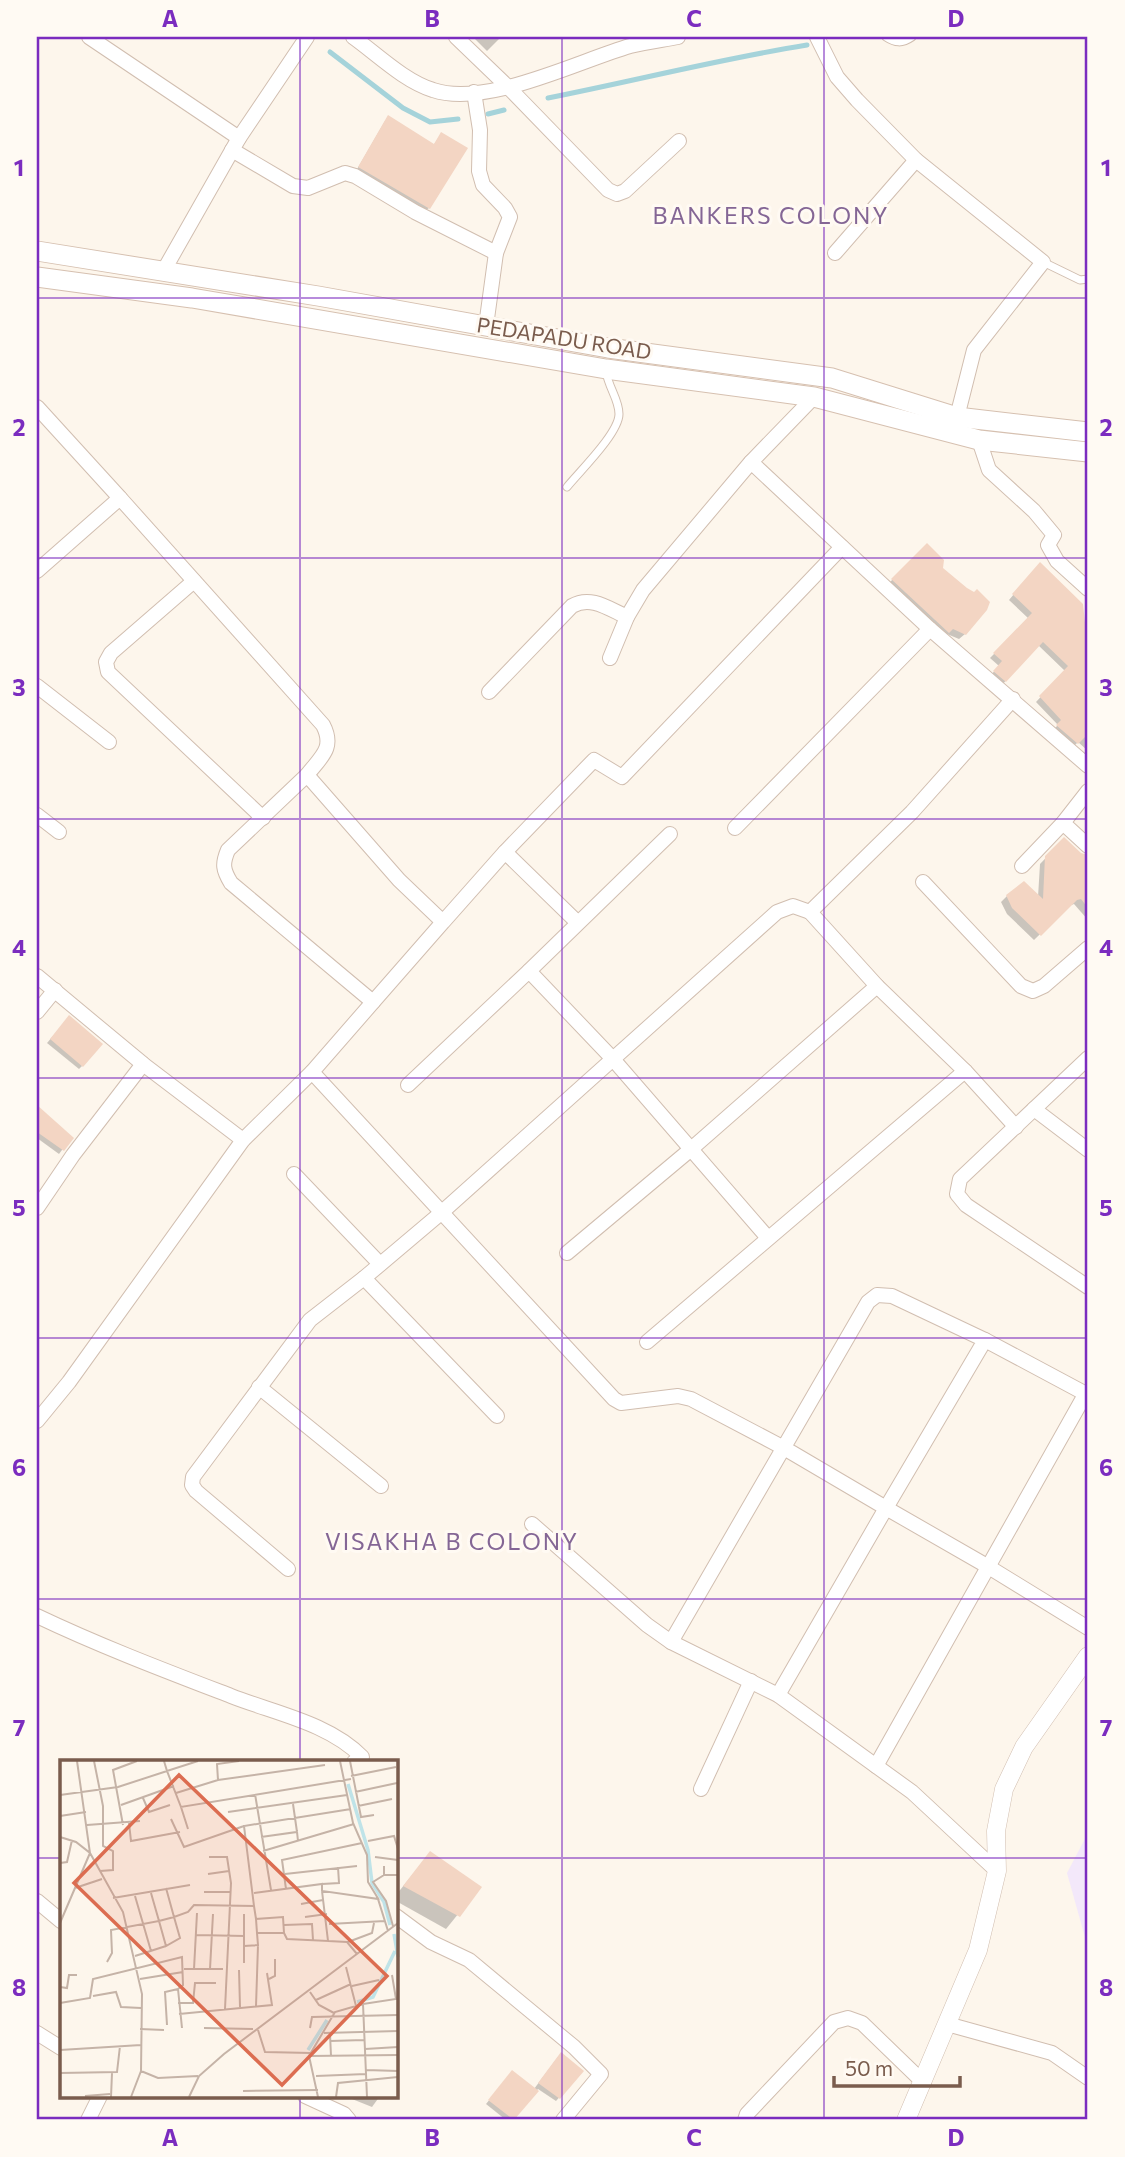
<svg xmlns="http://www.w3.org/2000/svg" width="1125" height="2157" viewBox="0 0 1125 2157" font-family="Commissioner,sans-serif">
	<rect width="100%" height="100%" fill="#fdf6ec"/>
	<path fill="#f3e8fa" d="M1088 1833V1948L1067 1873Z"/>
	<g fill="#0003">
		<path d="M473 37H501L487 51Z"/>
		<path d="M385 121 433 146 441 134 429 208 425 211 356 171Z"/>
		<path d="M927 546 941 568 965 634 959 639 947 634 943 637 887 585Z"/>
		<path d="M1035 569 1085 633 1088 630V751L1078 742 1072 748 1053 730 1058 725 1036 702 1065 671 1038 645 1001 686 990 676 999 666 990 658 1029 619 1009 600Z"/>
		<path d="M1064 839 1081 855 1088 857V920L1074 904 1069 906 1034 940 1007 914 1001 902 1007 896 1038 897 1040 864Z"/>
		<path d="M66 1021 82 1066 79 1069 47 1043Z"/>
		<path d="M42 1112 71 1138 59 1154 37 1138V1118Z"/>
		<path d="M430 1853 480 1887 446 1929 396 1901V1895Z"/>
		<path d="M558 2057 582 2072 556 2101 538 2089 512 2120H506L486 2104 509 2076 534 2089Z"/>
		<path d="M355 2096H380L372 2107 352 2099Z"/>
	</g>
	<g fill="none" stroke-linecap="round" stroke-linejoin="round">
		<g stroke="#a5d3da" stroke-width="5">
			<path d="M330 52 403 108 430 122 458 119"/>
			<path d="M548 98C634 81 720 59 807 45"/>
			<path d="M488 114 504 110"/>
		</g>
	</g>
	<g fill="#f3d5c3">
		<path d="M388 115 434 144 441 132 468 148 430 209 358 167Z"/>
		<path d="M927 543 944 560 943 568 967 588 974 592 977 589 990 602 987 610 966 635 953 629 949 633 891 579Z"/>
		<path d="M1040 562 1083 604 1086 632 1088 629V734L1078 744 1056 725 1061 720 1039 696 1068 666 1043 642 1006 682 993 671 1002 661 993 653 1032 613 1012 594Z"/>
		<path d="M1064 837 1081 853 1088 855V908L1081 899 1077 900 1041 936 1012 908 1006 895 1024 881 1043 899 1045 856Z"/>
		<path d="M69 1015 103 1044 83 1067 50 1039Z"/>
		<path d="M37 1105 74 1138 64 1151 37 1132Z"/>
		<path d="M430 1851 482 1887 460 1917 403 1886Z"/>
		<path d="M561 2052 584 2071 560 2099 538 2083Z"/>
		<path d="M512 2070 539 2091 514 2120 488 2100Z"/>
	</g>
	<g fill="none" stroke-linecap="round" stroke-linejoin="round">
		<defs>
			<g id="service">
				<path d="M886 37C895 43 902 44 912 37"/>
				<path d="M1043 262 1080 280 1088 279"/>
				<path d="M567 487C580 471 619 433 619 414 619 399 608 387 606 371"/>
			</g>
			<g id="minor">
				<path d="M89 37 239 138"/>
				<path d="M353 37C377 54 404 81 433 90 486 108 578 61 630 46 646 42 662 40 678 37"/>
				<path d="M456 37 509 88 608 190 617 194 625 191 679 141"/>
				<path d="M817 37 837 77 857 100 916 160 1043 262 974 350 957 417"/>
				<path d="M474 92 480 130 479 171 483 185 505 208 510 217 496 253 486 326"/>
				<path d="M232 150 293 186 308 188 345 173 355 176 415 212 496 253"/>
				<path d="M835 253 916 160"/>
				<path d="M164 270 239 138 307 37"/>
				<path d="M37 407 120 498"/>
				<path d="M979 440 989 470 1034 511 1054 535 1048 545 1057 561 1088 589"/>
				<path d="M751 462 814 397"/>
				<path d="M37 571 120 498 323 725C335 748 321 757 307 775"/>
				<path d="M194 581 111 653 106 662 108 672 263 818"/>
				<path d="M610 658 627 617 643 590 751 462 930 629 1088 766"/>
				<path d="M37 686 109 742"/>
				<path d="M489 692 572 606C591 595 609 609 627 617"/>
				<path d="M37 815 59 832"/>
				<path d="M1063 823 1088 846"/>
				<path d="M735 828 930 629"/>
				<path d="M505 852 594 760 622 777 842 547"/>
				<path d="M1022 866 1063 823 1088 791"/>
				<path d="M923 882 1021 986 1033 991 1044 986 1088 948"/>
				<path d="M810 912 877 986 965 1071 1016 1127"/>
				<path d="M443 922 373 1002 231 883C223 870 222 864 228 850L307 775 399 880 443 922 505 852 577 922"/>
				<path d="M529 971 670 834"/>
				<path d="M37 976 143 1064 243 1140"/>
				<path d="M373 1002 312 1072 614 1399 621 1403 678 1396 691 1399 784 1448 886 1508 985 1340 892 1296 877 1295 868 1302 671 1642"/>
				<path d="M37 1012 55 990"/>
				<path d="M1088 1058 960 1179 957 1194 966 1205 1088 1287"/>
				<path d="M408 1085 529 971 612 1058 768 1238"/>
				<path d="M1034 1109 1088 1150"/>
				<path d="M294 1174 380 1264"/>
				<path d="M37 1208 73 1155 143 1064"/>
				<path d="M567 1253 690 1150 877 986"/>
				<path d="M364 1278 497 1416"/>
				<path d="M985 1340 1088 1395"/>
				<path d="M647 1342 965 1071"/>
				<path d="M259 1387 381 1486"/>
				<path d="M37 1421 69 1382 243 1140 312 1072"/>
				<path d="M532 1524 647 1625 671 1642 778 1695 912 1792 997 1871"/>
				<path d="M288 1569 196 1491 192 1485 193 1477 310 1320 364 1278 441 1213 777 912 793 906 810 912 912 812 1013 699"/>
				<path d="M37 1616C100 1646 166 1671 231 1696 274 1713 329 1723 362 1757L354 1762"/>
				<path d="M778 1695 886 1508 987 1566 1088 1628"/>
				<path d="M876 1766 1086 1393"/>
				<path d="M701 1789 751 1681"/>
				<path d="M37 1901 61 1921"/>
				<path d="M396 1916 431 1942 469 1960 574 2047 601 2074 563 2120"/>
				<path d="M947 2024 1052 2053 1088 2078"/>
				<path d="M37 2033 61 2048"/>
				<path d="M305 2096 344 2114 349 2120"/>
				<path d="M88 2120 100 2096"/>
				<path d="M745 2120 747 2114 834 2022 848 2018 862 2023 924 2083"/>
			</g>
			<path id="tertiary" d="M906 2120 978 1950 997 1871 996 1831 1004 1789 1024 1747 1088 1656"/>
			<g id="secondary">
				<path d="M37 251 318 296 608 348 832 378 957 417 1088 432"/>
				<path d="M37 277 192 298 606 369 814 397 979 440 1088 452"/>
			</g>
		</defs>
		<use href="#service" stroke="#d1beb0" stroke-width="9"/>
		<use href="#minor" stroke="#d1beb0" stroke-width="16"/>
		<use href="#tertiary" stroke="#d1beb0" stroke-width="19"/>
		<use href="#secondary" stroke="#d6c0b0" stroke-width="21"/>
		<use href="#service" stroke="#fff" stroke-width="7"/>
		<use href="#minor" stroke="#fff" stroke-width="14"/>
		<use href="#tertiary" stroke="#fff" stroke-width="18"/>
		<use href="#secondary" stroke="#fff" stroke-width="19"/>
	</g>
	<path fill="none" stroke="#7b2cbf" stroke-width="2" stroke-opacity="0.55" d="M300 37V1762M562 37V2120M824 37V2120M37 298H1088M37 558H1088M37 819H1088M37 1078H1088M37 1338H1088M37 1599H1088M37 1858H61M396 1858H1088M300 2096V2120"/>
	<g text-anchor="middle" stroke-width="6" stroke-linejoin="round" paint-order="stroke">
		<g font-size="21" fill="#7a5c4d" stroke="#fffaf3">
			<text transform="translate(564 339) rotate(9)" y="7">PEDAPADU ROAD</text>
		</g>
		<g font-size="23" letter-spacing="2" fill="#846695" stroke="#fffaf3">
			<text x="771" y="224">BANKERS COLONY</text>
			<text x="452" y="1550">VISAKHA B COLONY</text>
		</g>
	</g>
	<g transform="translate(60 1760)">
		<rect width="338" height="338" fill="#fdf6ec"/>
		<path fill="none" stroke="#bfe3e8" stroke-width="3.5" d="M288 24 308 90 312 123 324 142 330 165M334 174 338 197M297 242 313 237 335 191M248 290 267 260"/>
		<path fill="none" stroke="#c5b3a7" stroke-width="2" d="M34 1 43 46V86L53 91V110L40 111M104 1 107 11 138 1M280 1 293 63 307 95 308 122 319 140M290 1 301 57 314 55M291 16 336 7M158 20 157 4 179 1M295 32 337 23M116 33 158 20 265 5M195 34 211 130M0 35 58 27 107 11 121 47 291 19M83 38 89 52 110 45M233 44 237 72M61 45 114 26M298 46 332 39M121 47 128 69M168 52 287 35M0 56 26 52M111 59 124 87 184 66M69 63 71 81 120 72M27 65 80 61M63 65 53 10 77 1M0 77 16 82 30 93 63 152 82 234 81 311 98 318 138 316M201 77 237 72 238 81M308 81 334 76 338 89M203 91 294 64M149 97H167L171 123 165 249M315 97 338 100M0 103 7 102 12 80M324 106V115H338M148 114 169 111M225 114 297 106M324 115 313 122 326 141 333 166M262 124 279 123 278 107M15 128 42 119M106 128 114 157 120 178 106 186 99 161 114 157 128 152 134 145 194 146 196 159M226 129 222 100 302 83M144 132H170M194 133 262 124V131L318 139 328 171M75 136 91 191M53 138 130 125M241 144 263 140M194 146 184 66 291 49M245 157 267 154M0 163 30 93 17 1M269 164 325 161M224 165 252 164 253 180M224 173 227 179 268 181 262 131M136 175 184 176V154M184 176V203M268 181 287 182 297 194M288 182 312 173 314 163M184 186 198 185 197 173H224L223 157 196 159 197 173M75 196 106 186M47 202 52 193 51 170 99 161 91 133M286 207 296 246 303 244 307 337M124 209H163M134 209 137 153M150 209 153 154M179 210 180 247M80 219 123 212M209 219 215 216V199M292 226 319 220M0 227 7 228 9 215H17M250 232 259 245 274 253M33 236 56 232 61 247 81 248M256 240 291 224M0 243 30 238 33 219 122 197 123 225 118 229 122 268M118 243H133L135 223H156M303 244 336 239 332 215M196 246 198 185M119 254 212 245 207 213M107 265 105 232 118 229M144 268 193 269M250 268 252 257 338 255M80 269 104 270M198 270 205 292 251 293M264 273 338 271M270 274 271 296M270 281 304 280M305 289 338 287M0 290 81 285M249 296 338 295M306 310 338 311M0 313 57 312 60 286M256 316 306 314M183 331 258 330M25 336 50 334M51 337 52 313M71 337 81 311M129 337 139 316 164 294 338 163M258 337 249 296 275 252 296 246M276 337 278 323 338 317"/>
		<path fill="#dc6d51" fill-opacity="0.15" stroke="#dc6d51" stroke-width="3.5" d="M119 15 327 216 222 325 14 123Z"/>
		<rect width="338" height="338" fill="none" stroke="#7a5c4d" stroke-width="3.5"/>
	</g>
	<rect width="1125" height="2157" fill="none" stroke="#fffaf3" stroke-width="77"/>
	<path d="M834 2076v10h126v-10" fill="none" stroke="#7a5c4d" stroke-width="3.5"/>
	<text x="845" y="2076" font-size="21" fill="#7a5c4d" stroke="#fffaf3" stroke-width="5" paint-order="stroke">50 m</text>
	<rect x="38" y="38" width="1048" height="2080" fill="none" stroke="#7b2cbf" stroke-width="2.5"/>
	<g font-size="23" text-anchor="middle" font-weight="bold" fill="#7b2cbf">
		<text x="170" y="27">A</text>
		<text x="432" y="27">B</text>
		<text x="694" y="27">C</text>
		<text x="956" y="27">D</text>
		<text x="19" y="176">1</text>
		<text x="1106" y="176">1</text>
		<text x="19" y="436">2</text>
		<text x="1106" y="436">2</text>
		<text x="19" y="696">3</text>
		<text x="1106" y="696">3</text>
		<text x="19" y="956">4</text>
		<text x="1106" y="956">4</text>
		<text x="19" y="1216">5</text>
		<text x="1106" y="1216">5</text>
		<text x="19" y="1476">6</text>
		<text x="1106" y="1476">6</text>
		<text x="19" y="1736">7</text>
		<text x="1106" y="1736">7</text>
		<text x="19" y="1996">8</text>
		<text x="1106" y="1996">8</text>
		<text x="170" y="2146">A</text>
		<text x="432" y="2146">B</text>
		<text x="694" y="2146">C</text>
		<text x="956" y="2146">D</text>
	</g>
</svg>
